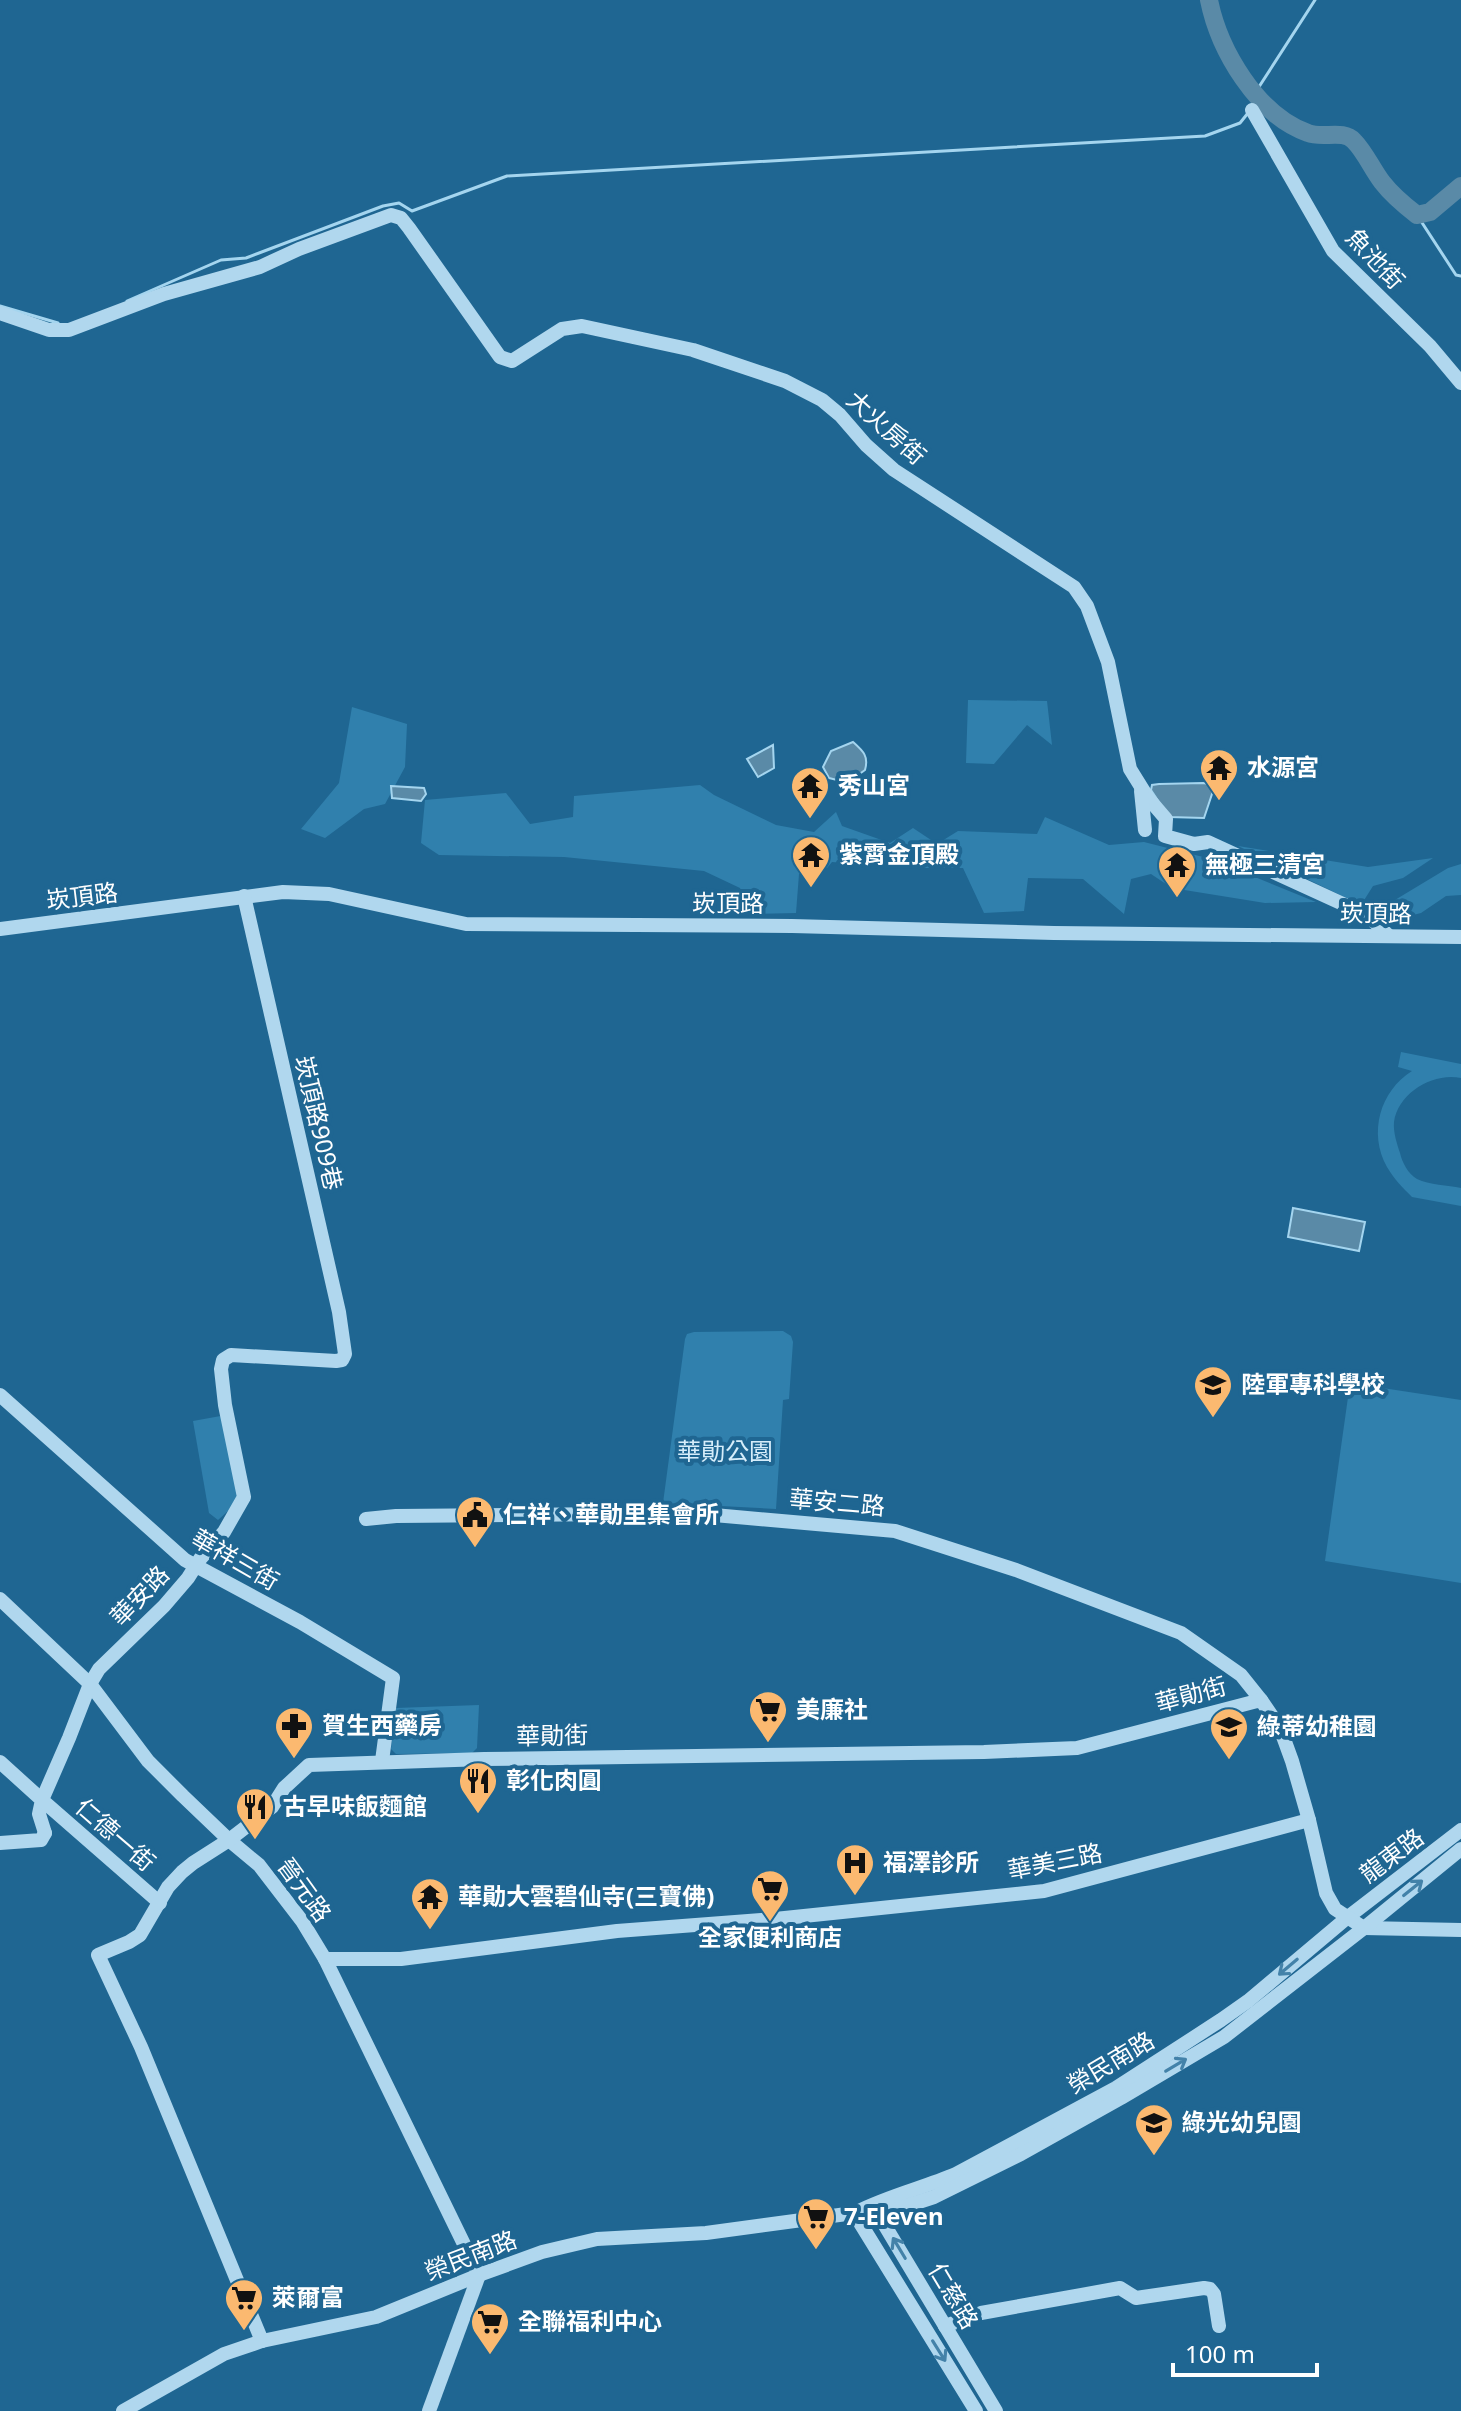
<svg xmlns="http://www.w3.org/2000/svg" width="1461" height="2411" viewBox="0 0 1461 2411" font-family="'Noto Sans','Noto Sans TC',sans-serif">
	<rect width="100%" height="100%" fill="#1f6692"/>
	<g fill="#3080ad">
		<path d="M968 700 1047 701 1052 745 1027 725 994 764 966 763Z"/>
		<path d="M352 707 407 724 405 767 385 804 364 809 325 838 301 829 339 783Z"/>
		<path d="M700 785 714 795 776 825 814 832 836 812 842 826 890 843 913 828 937 844 958 831 1037 834 1045 817 1109 845 1144 842 1211 859 1316 902 1265 903 1172 888 1151 874 1131 879 1124 914 1083 879 1028 878 1024 911 984 913 963 868H907L832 862 827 868 799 874 796 913 747 914 740 888 704 871 564 857 439 855 421 843 425 800 506 793 530 824 573 817 574 796Z"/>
		<path d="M1238 846 1368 867 1433 858 1403 878 1373 886 1361 905Z"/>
		<path d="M1461 864V895L1446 896 1421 913 1401 918 1380 909 1448 868Z"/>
		<path d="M1401 1052 1461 1064V1078C1433 1072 1398 1093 1394 1122 1393 1132 1397 1144 1400 1153 1402 1162 1408 1174 1417 1179 1429 1185 1448 1185 1461 1188V1206L1412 1197C1403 1188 1394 1179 1387 1167 1368 1133 1380 1091 1412 1071L1398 1067Z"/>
		<path d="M783 1331 791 1336 793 1342 789 1399 783 1400 776 1509 663 1503 685 1339 687 1334 694 1332Z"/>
		<path d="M1350 1383 1461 1400V1583L1325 1561Z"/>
		<path d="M226 1415 240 1492 237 1503 218 1520 209 1513 193 1421Z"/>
		<path d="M479 1705 477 1748 472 1753 396 1754 391 1749 396 1708Z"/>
	</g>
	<g fill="#5a8aa7" stroke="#a4d5ef" stroke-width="2">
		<path d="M853 742C863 751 869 756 865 770 852 780 845 783 829 778L823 767 831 751Z"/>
		<path d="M773 745 774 768 758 777 747 759Z"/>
		<path d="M1203 783 1215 785 1204 818 1169 817 1151 790 1152 785 1159 784Z"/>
		<path d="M391 786 424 788 426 794 421 801 392 798Z"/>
		<path d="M1293 1208 1365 1222 1359 1251 1288 1237Z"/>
	</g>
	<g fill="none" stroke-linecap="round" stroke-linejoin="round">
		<g stroke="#a4d5ef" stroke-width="3">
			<path d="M1252 107 1255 93 1315 0"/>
			<path d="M1417 215 1456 275 1461 276"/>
			<path d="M127 301 221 260 246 258 383 206 399 203 412 211 507 176 1205 136 1240 123 1248 113"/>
			<path d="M0 306 58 323"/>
		</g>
		<path stroke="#5a8aa7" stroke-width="18" d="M1209 0C1219 50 1257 115 1308 133 1323 139 1343 129 1354 141 1365 152 1372 169 1382 182 1392 195 1404 205 1417 215L1430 212 1461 186"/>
		<g stroke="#b0d7ee" stroke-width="14">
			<path d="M1252 110 1333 251 1430 346 1461 383"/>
			<path d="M0 313 49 330H69L164 294 260 267 299 249 391 215 401 218 409 228 500 357 512 361 562 329 582 326 693 350 785 381 822 400 840 415 866 445 894 470 1074 587 1087 606 1108 662 1130 769 1148 798 1166 819 1165 836 1194 844 1208 842 1367 915 1389 936"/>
			<path d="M1141 791 1145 830"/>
			<path d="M0 929 283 892 329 894 466 924 792 926 1054 933 1461 937"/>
			<path d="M0 1395 185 1560 300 1622 393 1678 382 1761"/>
			<path d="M366 1519 396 1516 615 1514 714 1515 895 1531 1016 1570 1181 1633 1241 1675 1261 1700"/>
			<path d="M0 1599 90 1684 148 1761 183 1796 229 1840 259 1865 302 1921 325 1959 479 2275"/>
			<path d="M0 1762 42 1800 39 1814 45 1833"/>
			<path d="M0 1843 41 1840 45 1833"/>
			<path d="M160 1903 42 1800 69 1738 90 1684 99 1669 164 1606 188 1578 200 1559 224 1532 244 1497 225 1405 221 1369 223 1360 231 1355 336 1361 342 1360 345 1354 339 1312 244 896"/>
			<path d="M325 1959H401L617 1931 775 1919 1044 1891 1309 1820"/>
			<path d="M875 2209 996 2411"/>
			<path d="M857 2212C888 2196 923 2188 956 2174L1116 2088 1221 2020 1248 2001 1348 1917 1461 1830"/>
			<path d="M854 2213 976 2411"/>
			<path d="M945 2326 981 2313 1120 2288 1136 2298 1204 2288 1210 2289 1214 2294 1219 2326"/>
			<path d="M262 2341 141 2047 98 1955 129 1942 140 1935 168 1887 182 1872 193 1863 229 1840 272 1807 284 1788 309 1765 484 1759 984 1752 1077 1748 1261 1700 1280 1728 1292 1761 1309 1820 1326 1893 1335 1909 1364 1928 1461 1930"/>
			<path d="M123 2411 224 2354 262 2341 376 2317 479 2275 542 2252 597 2239 706 2233 854 2213 879 2215 934 2197 1021 2154 1121 2098 1224 2037 1364 1928 1461 1849"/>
			<path d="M429 2411 479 2275"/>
		</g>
	</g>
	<defs><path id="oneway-shaft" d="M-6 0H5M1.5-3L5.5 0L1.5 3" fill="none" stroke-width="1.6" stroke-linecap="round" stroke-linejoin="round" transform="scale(2)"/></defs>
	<g stroke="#4382a9">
		<use href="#oneway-shaft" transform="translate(1413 1888) rotate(-39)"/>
		<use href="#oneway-shaft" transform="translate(1288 1967) rotate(140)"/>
		<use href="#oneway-shaft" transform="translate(1176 2065) rotate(-31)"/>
		<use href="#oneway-shaft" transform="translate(899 2248) rotate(-121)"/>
		<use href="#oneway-shaft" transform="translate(939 2351) rotate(58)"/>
	</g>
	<defs>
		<symbol id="temple-pin" viewBox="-11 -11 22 30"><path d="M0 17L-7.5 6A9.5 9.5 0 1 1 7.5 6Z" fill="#fbb970" stroke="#1f6692"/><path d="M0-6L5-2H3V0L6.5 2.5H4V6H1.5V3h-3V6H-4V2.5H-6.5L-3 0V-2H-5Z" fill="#111"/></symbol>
		<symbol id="university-pin" viewBox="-11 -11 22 30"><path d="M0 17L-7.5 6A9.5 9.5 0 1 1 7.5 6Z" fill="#fbb970" stroke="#1f6692"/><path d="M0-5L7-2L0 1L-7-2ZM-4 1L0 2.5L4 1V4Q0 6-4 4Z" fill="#111"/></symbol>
		<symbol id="civic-pin" viewBox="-11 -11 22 30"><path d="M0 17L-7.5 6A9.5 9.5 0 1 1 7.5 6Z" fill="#fbb970" stroke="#1f6692"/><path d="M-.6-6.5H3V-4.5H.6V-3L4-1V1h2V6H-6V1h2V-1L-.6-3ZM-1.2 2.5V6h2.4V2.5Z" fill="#111"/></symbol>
		<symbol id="supermarket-pin" viewBox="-11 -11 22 30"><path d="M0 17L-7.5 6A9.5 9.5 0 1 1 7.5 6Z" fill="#fbb970" stroke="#1f6692"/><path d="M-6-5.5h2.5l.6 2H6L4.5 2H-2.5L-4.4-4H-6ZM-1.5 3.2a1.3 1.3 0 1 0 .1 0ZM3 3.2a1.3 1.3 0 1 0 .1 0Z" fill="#111"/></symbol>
		<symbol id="pharmacy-pin" viewBox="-11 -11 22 30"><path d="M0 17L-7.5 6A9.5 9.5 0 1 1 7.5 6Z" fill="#fbb970" stroke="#1f6692"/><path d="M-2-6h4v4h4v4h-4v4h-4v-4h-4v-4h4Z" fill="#111"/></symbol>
		<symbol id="school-pin" viewBox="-11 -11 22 30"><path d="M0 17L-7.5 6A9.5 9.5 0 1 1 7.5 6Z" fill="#fbb970" stroke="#1f6692"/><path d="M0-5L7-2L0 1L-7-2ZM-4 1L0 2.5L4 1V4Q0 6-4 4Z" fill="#111"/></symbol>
		<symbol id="restaurant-pin" viewBox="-11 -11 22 30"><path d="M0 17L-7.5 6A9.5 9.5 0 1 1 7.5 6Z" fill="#fbb970" stroke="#1f6692"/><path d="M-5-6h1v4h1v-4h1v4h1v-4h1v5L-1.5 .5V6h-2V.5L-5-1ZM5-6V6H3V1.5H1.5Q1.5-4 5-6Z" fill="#111"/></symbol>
		<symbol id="hospital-pin" viewBox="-11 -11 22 30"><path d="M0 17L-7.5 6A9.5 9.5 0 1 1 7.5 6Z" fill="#fbb970" stroke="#1f6692"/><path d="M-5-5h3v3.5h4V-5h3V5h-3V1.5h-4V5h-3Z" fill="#111"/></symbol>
	</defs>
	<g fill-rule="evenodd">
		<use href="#temple-pin" x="1197" y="746" width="44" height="60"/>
		<use href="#temple-pin" x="788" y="764" width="44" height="60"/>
		<use href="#temple-pin" x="789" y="833" width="44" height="60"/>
		<use href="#temple-pin" x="1155" y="843" width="44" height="60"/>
		<use href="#university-pin" x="1191" y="1363" width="44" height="60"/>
		<use href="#civic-pin" x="453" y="1493" width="44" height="60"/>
		<use href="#supermarket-pin" x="746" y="1688" width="44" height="60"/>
		<use href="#pharmacy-pin" x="272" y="1704" width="44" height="60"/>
		<use href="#school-pin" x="1207" y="1705" width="44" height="60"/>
		<use href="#restaurant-pin" x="456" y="1759" width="44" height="60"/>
		<use href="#restaurant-pin" x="233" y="1785" width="44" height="60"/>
		<use href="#hospital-pin" x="833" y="1841" width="44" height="60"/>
		<use href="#supermarket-pin" x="748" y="1867" width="44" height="60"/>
		<use href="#temple-pin" x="408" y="1875" width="44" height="60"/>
		<use href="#school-pin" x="1132" y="2101" width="44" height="60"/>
		<use href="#supermarket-pin" x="794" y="2195" width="44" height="60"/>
		<use href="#supermarket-pin" x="222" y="2276" width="44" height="60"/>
		<use href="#supermarket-pin" x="468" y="2300" width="44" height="60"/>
	</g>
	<g text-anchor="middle" stroke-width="8" stroke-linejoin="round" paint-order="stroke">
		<g font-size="24" fill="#fff" stroke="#1f6692">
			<text transform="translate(1375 259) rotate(47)" y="8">魚池街</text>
			<text transform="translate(886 428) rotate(42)" y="8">大火房街</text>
			<text transform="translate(82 897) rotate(-7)" y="8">崁頂路</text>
			<text x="728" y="912">崁頂路</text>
			<text transform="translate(1376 914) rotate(1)" y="8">崁頂路</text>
			<text transform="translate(318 1123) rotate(77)" y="8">崁頂路909巷</text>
			<text transform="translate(837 1503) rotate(5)" y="8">華安二路</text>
			<text transform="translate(235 1560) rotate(30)" y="8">華祥三街</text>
			<text transform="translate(140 1596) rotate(-46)" y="8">華安路</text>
			<text transform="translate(1191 1695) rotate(-15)" y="8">華勛街</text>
			<text transform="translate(552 1736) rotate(-1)" y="8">華勛街</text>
			<text transform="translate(115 1835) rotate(41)" y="8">仁德一街</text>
			<text transform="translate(1392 1856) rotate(-37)" y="8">龍東路</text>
			<text transform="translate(1055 1862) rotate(-11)" y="8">華美三路</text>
			<text transform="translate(304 1890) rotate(54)" y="8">晉元路</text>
			<text transform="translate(1111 2063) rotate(-31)" y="8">榮民南路</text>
			<text transform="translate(471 2256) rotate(-21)" y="8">榮民南路</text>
			<text transform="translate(953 2296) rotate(59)" y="8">仁慈路</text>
		</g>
		<g font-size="24" font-weight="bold" fill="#fff" stroke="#1f6692" text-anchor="start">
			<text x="1247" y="776">水源宮</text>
			<text x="838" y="794">秀山宮</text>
			<text x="839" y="863">紫霄金頂殿</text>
			<text x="1205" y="873">無極三清宮</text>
			<text x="1241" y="1393">陸軍專科學校</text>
			<text x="503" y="1523">仁祥、華勛里集會所</text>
			<text x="796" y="1718">美廉社</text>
			<text x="322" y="1734">賀生西藥房</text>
			<text x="1257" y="1735">綠蒂幼稚園</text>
			<text x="506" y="1789">彰化肉圓</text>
			<text x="283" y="1815">古早味飯麵館</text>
			<text x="883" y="1871">福澤診所</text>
			<text x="458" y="1905">華勛大雲碧仙寺(三寶佛)</text>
			<text x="770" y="1946" text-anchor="middle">全家便利商店</text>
			<text x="1182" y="2131">綠光幼兒園</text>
			<text x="844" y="2225">7-Eleven</text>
			<text x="272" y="2306">萊爾富</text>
			<text x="518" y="2330">全聯福利中心</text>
		</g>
		<g font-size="24" fill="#d6edfa" stroke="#1f6692">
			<text x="725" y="1460">華勛公園</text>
		</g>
	</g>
	<path d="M1173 2363v12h144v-12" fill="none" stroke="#ffffff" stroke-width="4"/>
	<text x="1185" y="2363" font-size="24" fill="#ffffff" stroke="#1f6692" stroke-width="6" paint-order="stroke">100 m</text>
</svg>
